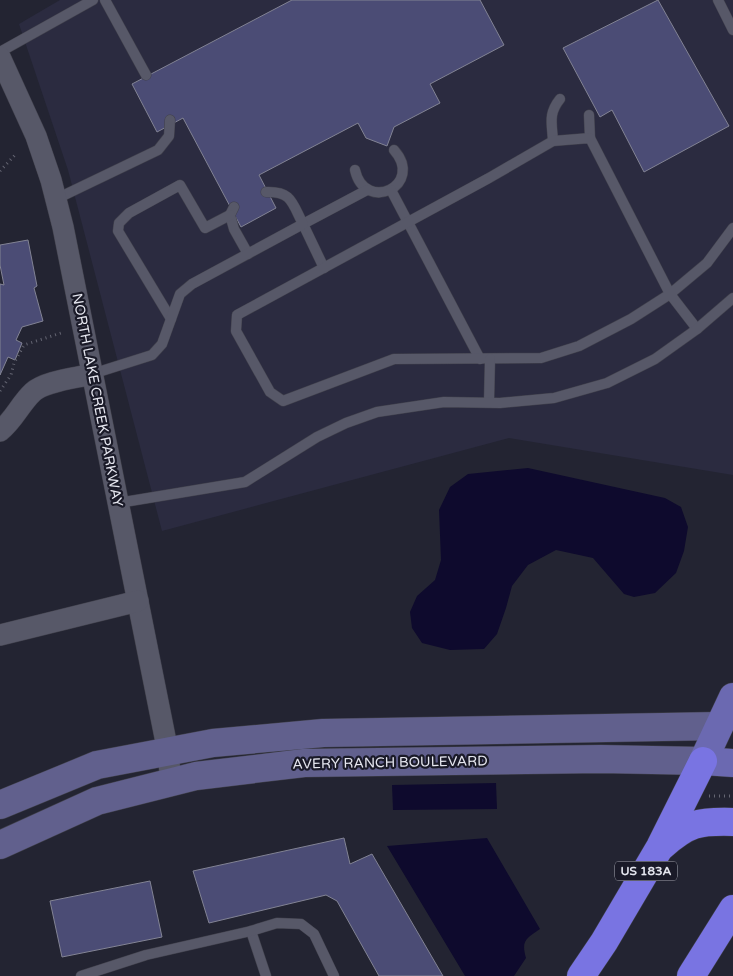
<svg xmlns="http://www.w3.org/2000/svg" width="733" height="976" viewBox="0 0 733 976" font-family="'Varela Round',sans-serif">
	<rect width="100%" height="100%" fill="#232432"/>
	<path fill="#2b2b40" d="M60 0H733V475L509 438 162 531 68 170 19 24Z"/>
	<g fill="#0e0a2d">
		<path d="M528 468 665 498 681 507 688 527 684 551 676 573 655 593 634 597 624 594 593 558 556 550 528 565 512 586 506 608 497 634 484 649 450 650 422 643 412 628 410 612 417 596 435 580 441 560 439 510 450 487 468 474Z"/>
		<path d="M496 783 497 809 393 810 392 785Z"/>
		<path d="M487 838 540 929C526 939 521 940 526 958L514 976H465L387 846Z"/>
	</g>
	<g fill="#4b4c75" stroke="#828394">
		<path d="M292 0H480L504 45 430 84 440 103 394 127 387 146 366 138 358 123 259 175 276 208 241 227 183 118 157 132 132 84Z"/>
		<path d="M658 0 729 126 644 172 612 110 600 117 563 48Z"/>
		<path d="M28 240 37 286 34 288 43 321 22 327 16 340 22 343 15 360 8 357 0 375V284L4 285 0 265V245Z"/>
		<path d="M344 838 350 864 372 854 443 976H379L337 901 326 895 209 923 193 871Z"/>
		<path d="M150 881 162 937 62 957 50 901Z"/>
	</g>
	<g fill="none" stroke-linecap="round" stroke-linejoin="round">
		<defs>
			<g id="lane">
				<path d="M105 0 146 75"/>
				<path d="M718 0 733 30"/>
				<path d="M0 52 93 0"/>
				<path d="M589 115 590 138"/>
				<path d="M553 141C552 123 548 114 560 99"/>
				<path d="M355 170C365 214 425 185 394 150"/>
				<path d="M391 190 480 359"/>
				<path d="M56 199 158 150 169 136 170 120"/>
				<path d="M234 207 230 215 234 229 248 254"/>
				<path d="M324 268 303 224 367 190"/>
				<path d="M171 319 118 231 119 223 129 213 180 185 205 228 230 215"/>
				<path d="M697 329 670 294 631 319 579 346 541 358 394 359 283 401 270 392 236 331 237 315 489 178 553 141 590 138 670 294 707 263 733 228"/>
				<path d="M92 374 152 355 162 344 180 294 192 284 303 224C292 203 292 191 266 192"/>
				<path d="M489 402 490 359"/>
				<path d="M118 503 245 482 317 437 346 423 377 412 444 402 500 403 554 398 607 383 655 359 697 329 733 298"/>
				<path d="M251 931 266 976"/>
				<path d="M81 976 146 955 251 931 277 923 301 924 314 934 334 976"/>
			</g>
			<g id="street">
				<path d="M0 57 36 136 51 180 63 227 168 752 171 783"/>
				<path d="M0 431C14 420 20 404 33 392 45 381 76 378 92 374"/>
				<path d="M0 635 138 601"/>
			</g>
			<g id="secondary">
				<path d="M0 805 97 765 213 743 323 733 719 726"/>
				<path d="M0 845 97 801 196 776 304 763 601 759 703 761"/>
			</g>
			<path id="primary" d="M733 697 703 761 733 763"/>
			<g id="highway">
				<path d="M662 846C688 823 698 821 733 822"/>
				<path d="M581 976 604 942 660 847 703 761"/>
				<path d="M691 976 733 909"/>
			</g>
		</defs>
		<use href="#lane" stroke="#41414c" stroke-width="11"/>
		<use href="#street" stroke="#41414c" stroke-width="22"/>
		<use href="#secondary" stroke="#41414c" stroke-width="29"/>
		<use href="#primary" stroke="#41414c" stroke-width="29"/>
		<use href="#highway" stroke="#41414c" stroke-width="29"/>
		<g stroke="#656673" stroke-width="3" stroke-dasharray="1 4" stroke-linecap="butt">
			<path d="M0 171 15 155"/>
			<path d="M0 391 11 375 14 363 24 345 61 333"/>
			<path d="M709 796H733"/>
		</g>
		<use href="#lane" stroke="#575868" stroke-width="10"/>
		<use href="#street" stroke="#575868" stroke-width="21"/>
		<use href="#secondary" stroke="#61608d" stroke-width="28"/>
		<use href="#primary" stroke="#6b69b1" stroke-width="28"/>
		<use href="#highway" stroke="#7974e2" stroke-width="28"/>
	</g>
	<g text-anchor="middle" stroke-width="4.5" stroke-linejoin="round" paint-order="stroke">
		<rect fill="#1a1a28" stroke="#a8a9b3" stroke-width="1" x="615" y="861.5" width="62" height="19" rx="4"/>
		<g font-size="12" font-weight="bold" fill="#e5e6ef">
			<text x="646" y="875">US 183A</text>
		</g>
		<g font-size="14" fill="#e5e6ef" stroke="#1a1a28">
			<text transform="translate(98 400) rotate(79)" y="5">NORTH LAKE CREEK PARKWAY</text>
			<text transform="translate(390 762) rotate(-1)" y="5">AVERY RANCH BOULEVARD</text>
		</g>
	</g>
</svg>
